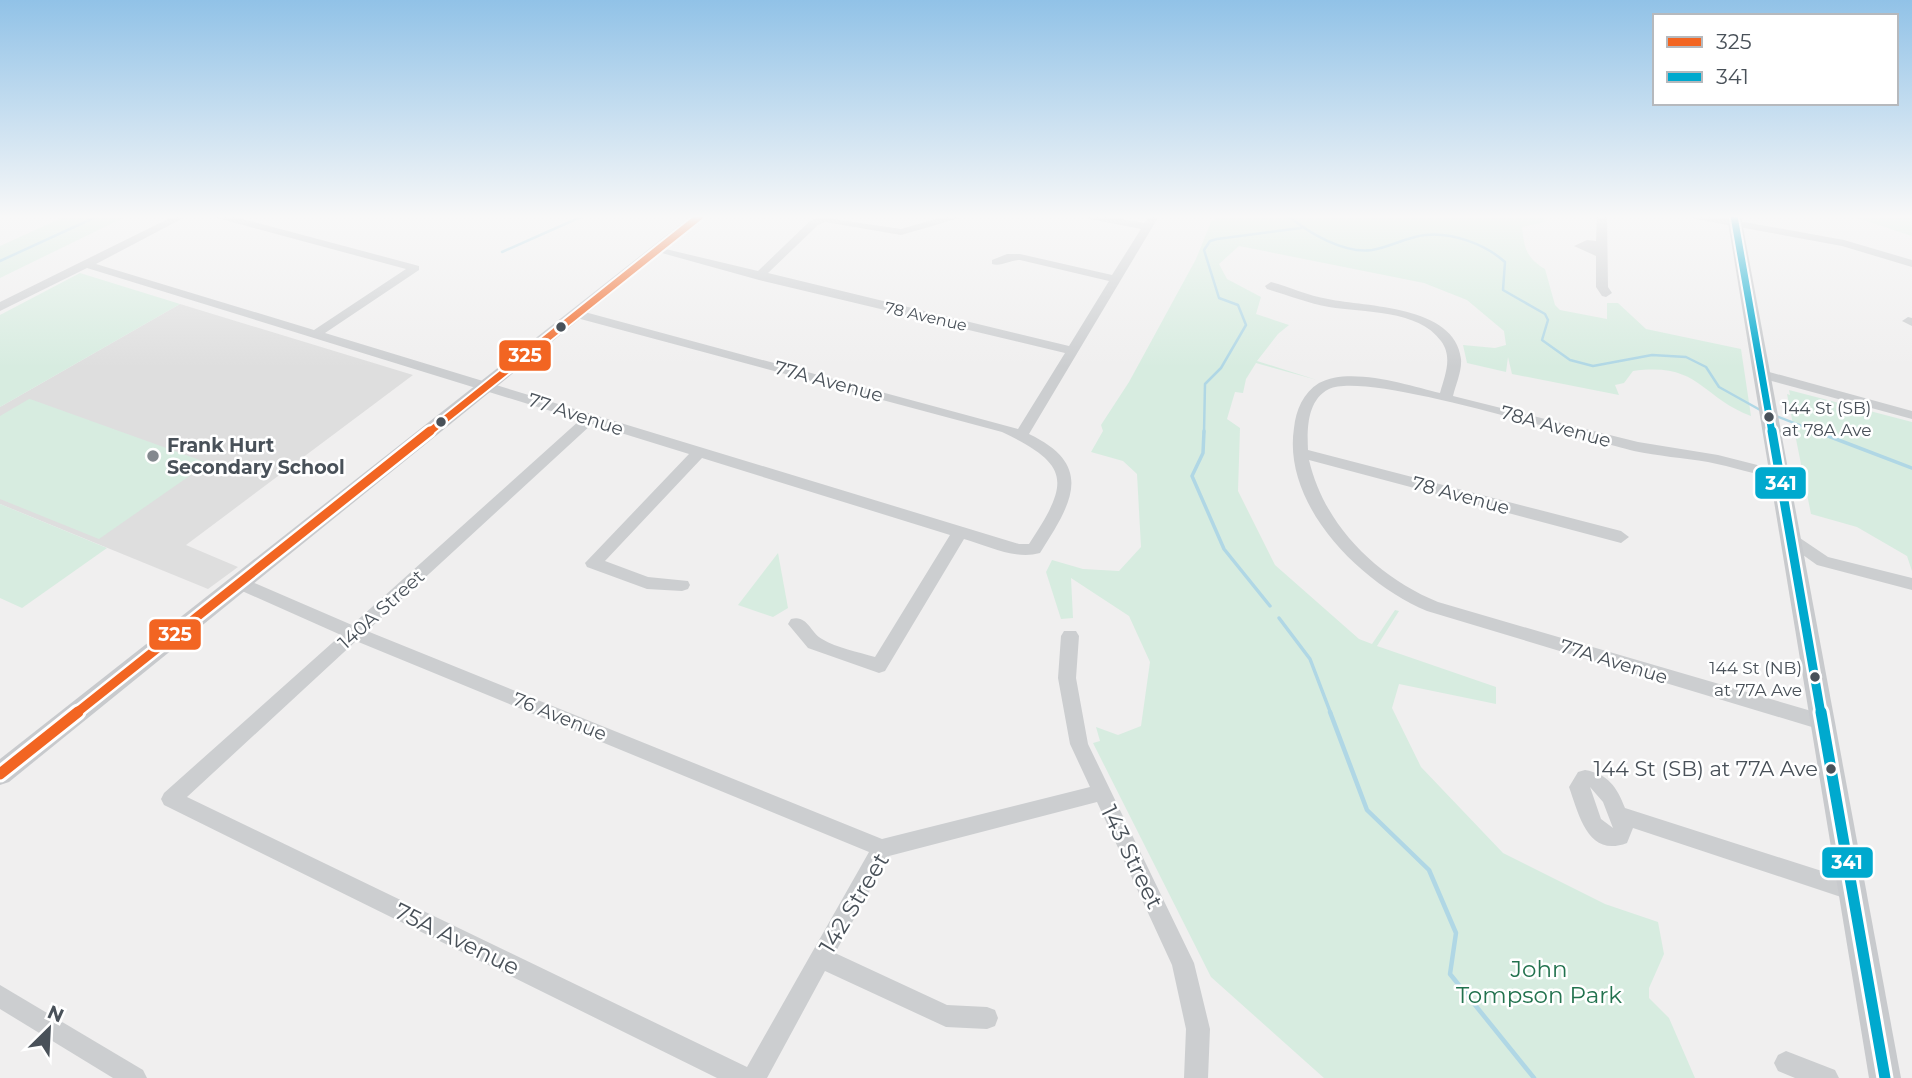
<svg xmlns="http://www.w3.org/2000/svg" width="1912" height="1078" viewBox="0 0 1912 1078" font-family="Montserrat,sans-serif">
	<rect width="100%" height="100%" fill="#f0efef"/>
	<path fill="#dedede" d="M180 304 413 375 186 545 238 567 208 589 0 504V407Z"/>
	<g fill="#d7ece0">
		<path d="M66 216H127L0 278V246Z"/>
		<path d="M1219 216H1545V222L1522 227C1524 247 1526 258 1545 269L1555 305 1560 310 1607 319V303H1618L1646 329 1741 349 1751 416C1700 397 1700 362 1633 371L1624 383 1615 385 1619 395 1512 374 1508 357 1506 372 1467 363 1463 345 1495 348 1506 345 1504 331 1467 300 1424 283 1239 246 1219 264 1227 279 1261 297 1256 314 1289 325 1278 334 1257 361 1317 380 1256 363 1246 379 1243 393 1235 392 1227 419 1240 428 1238 491 1275 565 1359 639 1372 644 1395 610 1399 611 1377 646 1496 687V704L1399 684 1392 708 1421 767 1503 853 1605 904 1658 922 1664 954 1649 988V998L1669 1018 1695 1078H1324L1211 977 1093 743 1100 741 1096 727 1118 735 1141 726 1150 662 1129 616 1071 578 1073 618 1061 619 1046 572 1052 560 1083 569 1119 571 1141 547 1137 474 1123 461 1091 452 1103 431 1101 425 1129 382 1196 259 1211 222Z"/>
		<path d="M1851 216H1912V236Z"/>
		<path d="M80 273 180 304 0 407V315Z"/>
		<path d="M1789 390 1912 422V571L1907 556 1857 527 1811 514 1787 394 1790 395Z"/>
		<path d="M29 399H30L208 463 99 539 0 499V416Z"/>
		<path d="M0 504 107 548 22 608 0 598Z"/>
		<path d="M778 553 788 608 773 617 738 605Z"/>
	</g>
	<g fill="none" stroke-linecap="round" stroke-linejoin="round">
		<g stroke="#b0d7e5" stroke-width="2.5">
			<path d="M1288 216C1309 233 1344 254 1372 250 1390 247 1407 237 1425 235 1452 232 1485 244 1505 262L1503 290 1545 314 1548 320 1542 340 1570 360 1593 366 1652 355 1686 357 1706 367 1719 387 1762 411"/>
			<path d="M502 252 583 216"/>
			<path d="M0 261 98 216"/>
			<path d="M1776 416 1820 433"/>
			<path d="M1204 433 1205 384 1221 368 1246 325 1238 305 1219 298 1204 250 1210 241 1217 239 1301 228"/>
		</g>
		<g stroke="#b0d7e5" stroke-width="3.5">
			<path d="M1204 431 1203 453 1192 476 1224 549 1270 606"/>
			<path d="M1815 431 1912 468"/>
			<path d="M1279 618 1310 659 1331 714"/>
		</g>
		<path stroke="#b0d7e5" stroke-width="4.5" d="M1330 712 1367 810 1429 870 1456 933 1450 974 1534 1078"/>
		<g fill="#ccced0" fill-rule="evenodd">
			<path d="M174 216H187L96 264 314 330 406 269 217 218 216 216H232L419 266V270L325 333 1019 544H1029C1070 482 1071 465 1002 432L573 317 571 314 573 311H581L1018 429 1065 353 759 280 651 250 657 247 758 271 810 221 820 217 901 229 946 216H961L960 218 901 235 825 222 818 225 768 273 1069 346 1109 281 1020 260C1011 260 1001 267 992 264V260L1007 254H1020L1112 275 1141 229 1090 219 1085 216H1105L1144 223 1149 216H1159L1029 434C1096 466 1071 504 1040 553 1015 560 988 546 964 539L885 671 879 673 808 648 788 624 791 619C807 614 810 632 822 639 837 648 858 652 875 657L950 535 702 458 605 561 648 577 688 581 690 585 688 589 682 591 647 589 587 567 585 563 689 454 592 424 367 631 882 839 1090 787 1070 744 1058 678 1061 636 1064 631H1076L1079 636 1076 678 1088 744 1194 963 1210 1029 1208 1078H1184L1186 1029 1172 965 1097 802 889 856 835 953 947 1005 987 1007 995 1010 998 1018 995 1026 987 1029 946 1027 825 971 767 1078H717L164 805 161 799 164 793 341 635 233 587 231 583 233 579H245L352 625 580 420 87 268 0 311V302ZM356 641 869 852 747 1067 187 797Z"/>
			<path d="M1597 216H1607L1608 287 1612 293 1606 297 1602 296 1596 287V256L1574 246 1587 240 1596 241Z"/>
			<path d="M1690 216H1711L1844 240 1912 260V267L1842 246 1695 219Z"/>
			<path d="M1271 282C1290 287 1308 296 1328 299 1366 307 1455 305 1461 359 1462 371 1456 384 1453 396L1638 442 1718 455 1785 472 1787 475 1785 478 1780 480C1756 474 1732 467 1708 462 1683 458 1658 456 1634 451 1582 439 1368 370 1329 389 1307 400 1307 429 1308 450L1621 531 1629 537 1621 543 1309 460C1324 525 1377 577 1438 602L1825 715 1832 718 1834 723 1832 728 1825 731 1427 611C1362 584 1282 506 1294 428 1296 410 1303 393 1319 383 1350 366 1408 385 1440 393 1445 375 1453 357 1441 341 1418 309 1363 313 1329 307 1308 303 1287 295 1267 289L1265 286Z"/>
			<path d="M1908 317 1912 318V326L1902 321Z"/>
			<path d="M1762 370 1912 411V419L1757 377 1755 374Z"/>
			<path d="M1791 532 1828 557 1912 578V590L1817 565 1785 542 1783 538Z"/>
			<path d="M1585 770C1608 774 1617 787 1625 808L1853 881 1860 884 1864 891 1860 898 1853 901 1633 828 1627 843C1588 858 1579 815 1569 787L1578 772ZM1590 787 1603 802 1613 828 1601 819Z"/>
			<path d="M0 985 143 1070 147 1078H113L0 1009Z"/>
			<path d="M1786 1051 1835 1070 1839 1078H1795L1778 1071 1774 1063 1778 1055Z"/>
		</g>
		<g fill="#c8cacd" fill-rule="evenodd">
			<path d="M691 216H707L9 782 0 785V759Z"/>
			<path d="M1727 216H1741L1901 1078H1869Z"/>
		</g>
		<defs>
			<path id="bus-1-far2" d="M428 433 700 216"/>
			<path id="bus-1-far1" d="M75 714 430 431"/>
			<path id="bus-1" d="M0 774 78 712"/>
			<path id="bus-2-far2" d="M1734 216 1772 433"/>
			<path id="bus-2-far1" d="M1772 431 1821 714"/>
			<path id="bus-2" d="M1821 712 1885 1078"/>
		</defs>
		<use href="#bus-1-far2" stroke="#fff" stroke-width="11"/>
		<use href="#bus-1-far1" stroke="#fff" stroke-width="14"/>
		<use href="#bus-1" stroke="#fff" stroke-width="17"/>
		<use href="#bus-2-far2" stroke="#fff" stroke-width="11"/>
		<use href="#bus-2-far1" stroke="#fff" stroke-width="14"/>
		<use href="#bus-2" stroke="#fff" stroke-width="17"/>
		<use href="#bus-1-far2" stroke="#f26522" stroke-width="7"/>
		<use href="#bus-1-far1" stroke="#f26522" stroke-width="9"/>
		<use href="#bus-1" stroke="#f26522" stroke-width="11"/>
		<use href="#bus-2-far2" stroke="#00a9ce" stroke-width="7"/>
		<use href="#bus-2-far1" stroke="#00a9ce" stroke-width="9"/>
		<use href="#bus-2" stroke="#00a9ce" stroke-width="11"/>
	</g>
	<linearGradient id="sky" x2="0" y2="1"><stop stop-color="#91c2e7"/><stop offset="0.59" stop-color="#f8f8f8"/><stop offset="1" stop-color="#f8f8f8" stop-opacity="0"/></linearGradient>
	<rect width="1912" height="367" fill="url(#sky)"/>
	<g fill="#495159" stroke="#fff" stroke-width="2.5">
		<circle cx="561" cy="327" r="6"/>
		<circle cx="1769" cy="417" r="6"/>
		<circle cx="441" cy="422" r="6"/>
		<circle cx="1815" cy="677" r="6"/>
		<circle cx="1831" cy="769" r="6"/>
	</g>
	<circle fill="#83888e" stroke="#fff" stroke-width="2.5" cx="153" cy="456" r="7"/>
	<g text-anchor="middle" stroke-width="5" stroke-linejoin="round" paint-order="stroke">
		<g font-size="16" fill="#495159" stroke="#fff">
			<text transform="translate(926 316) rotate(13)" y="6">78 Avenue</text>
		</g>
		<g font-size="17" fill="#495159" stroke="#fff" text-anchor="start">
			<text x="1782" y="414">144 St (SB)<tspan x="1782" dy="22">at 78A Ave</tspan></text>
			<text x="1802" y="674" text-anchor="end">144 St (NB)<tspan x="1802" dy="22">at 77A Ave</tspan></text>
		</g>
		<g font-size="19" fill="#495159" stroke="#fff">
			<text transform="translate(829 381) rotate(15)" y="7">77A Avenue</text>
			<text transform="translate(576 414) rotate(18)" y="7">77 Avenue</text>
			<text transform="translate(1556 426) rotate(15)" y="7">78A Avenue</text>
			<text transform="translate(1461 495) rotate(15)" y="7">78 Avenue</text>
			<text transform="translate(381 609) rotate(-42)" y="7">140A Street</text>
			<text transform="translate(1614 661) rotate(17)" y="7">77A Avenue</text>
			<text transform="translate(560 716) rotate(22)" y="7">76 Avenue</text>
		</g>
		<g font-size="19" font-weight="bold" fill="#495159" stroke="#fff" text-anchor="start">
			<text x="167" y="452">Frank Hurt<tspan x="167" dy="22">Secondary School</tspan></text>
		</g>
		<g font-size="21" fill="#495159" stroke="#fff" text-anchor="end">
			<text x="1818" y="776">144 St (SB) at 77A Ave</text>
		</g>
		<g font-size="23" fill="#495159" stroke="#fff">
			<text transform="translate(1132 857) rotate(64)" y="8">143 Street</text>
			<text transform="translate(854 903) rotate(-59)" y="8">142 Street</text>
			<text transform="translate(457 939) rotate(26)" y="8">75A Avenue</text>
		</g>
		<g font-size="23" fill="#22724e" stroke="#fff">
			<text x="1539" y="977">John<tspan x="1539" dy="26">Tompson Park</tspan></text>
		</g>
	</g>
	<g stroke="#fff" stroke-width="2.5">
		<rect x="498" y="339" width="54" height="33" rx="7" fill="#f26522"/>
		<rect x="1754" y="466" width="53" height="34" rx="7" fill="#00a9ce"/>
		<rect x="148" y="618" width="54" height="33" rx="7" fill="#f26522"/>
		<rect x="1821" y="846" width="53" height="33" rx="7" fill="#00a9ce"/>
	</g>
	<g font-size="19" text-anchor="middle" font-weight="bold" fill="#fff">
		<text x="525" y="362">325</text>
		<text x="1781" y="490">341</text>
		<text x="175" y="641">325</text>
		<text x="1847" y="869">341</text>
	</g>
	<rect x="1653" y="14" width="245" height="91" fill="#ffffff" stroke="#b6b9bd" stroke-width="2"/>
	<rect x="1667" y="37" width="35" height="10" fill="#f26522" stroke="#b6b9bd" stroke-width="2"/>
	<text x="1716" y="49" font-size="21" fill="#495159">325</text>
	<rect x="1667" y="72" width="35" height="10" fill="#00a9ce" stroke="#b6b9bd" stroke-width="2"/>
	<text x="1716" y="84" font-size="21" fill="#495159">341</text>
	<g transform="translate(49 1029) rotate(24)" stroke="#ffffff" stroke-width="5" paint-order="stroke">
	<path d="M0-5L12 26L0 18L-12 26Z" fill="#495159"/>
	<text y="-10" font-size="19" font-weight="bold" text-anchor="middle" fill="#495159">N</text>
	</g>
</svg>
